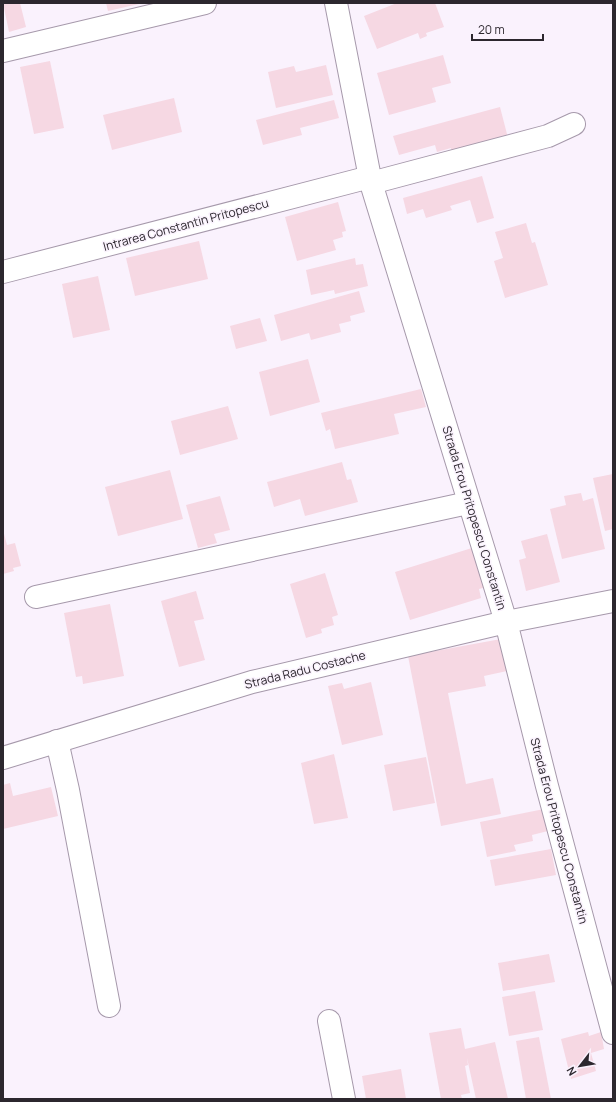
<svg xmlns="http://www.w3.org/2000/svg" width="616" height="1102" viewBox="0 0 616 1102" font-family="Manrope,sans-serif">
	<rect width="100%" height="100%" fill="#faf2fd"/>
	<g fill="#f6d8e3">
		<path d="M3 3H20L26 27 9 32Z"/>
		<path d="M106 3H139V4L108 11Z"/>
		<path d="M397 3H435L444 27 426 33 427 36 420 39 418 33 377 49 364 16Z"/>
		<path d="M443 55 451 83 432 88 436 102 389 115 377 73Z"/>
		<path d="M50 61 64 128 34 134 20 67Z"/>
		<path d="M326 65 333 95 276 108 268 72 294 66 296 72Z"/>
		<path d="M174 98 182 132 112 150 103 115Z"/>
		<path d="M334 100 339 118 300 128 302 135 263 145 256 120Z"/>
		<path d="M500 107 508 138 452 153 451 148 437 152 435 145 399 155 393 136Z"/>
		<path d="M482 176 494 218 477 223 470 200 450 206 452 210 426 218 423 209 407 214 403 198Z"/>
		<path d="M338 202 346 231 342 232 343 237 333 240 336 250 297 261 285 217Z"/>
		<path d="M526 223 532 243 535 242 548 285 505 298 494 261 503 258 495 232Z"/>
		<path d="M199 241 208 279 135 296 126 258Z"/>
		<path d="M355 258 356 265 363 264 368 286 335 294 334 290 311 295 306 270Z"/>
		<path d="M98 276 110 330 73 338 62 284Z"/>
		<path d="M359 291 365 312 350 316 351 321 339 324 341 332 311 340 309 333 281 341 274 315Z"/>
		<path d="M260 318 267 341 236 349 230 326Z"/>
		<path d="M308 359 320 402 270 416 259 372Z"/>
		<path d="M421 389 426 407 394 414 399 434 335 449 330 429 326 431 321 413Z"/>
		<path d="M228 406 238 439 180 455 171 421Z"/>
		<path d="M342 462 347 480 351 479 358 502 305 516 300 499 274 507 267 482Z"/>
		<path d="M170 470 183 519 118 536 105 487Z"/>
		<path d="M613 474V529L605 531 593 478Z"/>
		<path d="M581 493 583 501 593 498 605 549 562 559 550 509 566 505 564 496Z"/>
		<path d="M220 496 230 530 214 534 217 543 198 548 186 505Z"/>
		<path d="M3 530 7 545 15 543 21 566 13 568 14 571 3 574Z"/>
		<path d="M547 534 560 582 526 591 519 560 526 558 521 541Z"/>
		<path d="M475 547 487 587 479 589 481 598 410 620 395 572Z"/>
		<path d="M325 573 338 615 332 617 334 625 321 629 322 633 306 638 290 584Z"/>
		<path d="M196 591 204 619 194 621 205 660 179 667 161 601Z"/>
		<path d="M110 604 124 676 83 684 82 676 76 677 64 613Z"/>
		<path d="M501 639 507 671 484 676 486 686 448 693 466 784 493 778 501 814 441 826 408 656Z"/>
		<path d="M371 682 383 735 342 745 328 686 342 683 344 689Z"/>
		<path d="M334 754 348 818 314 824 301 763Z"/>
		<path d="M426 757 435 803 393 811 384 765Z"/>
		<path d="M10 783 13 796 51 787 58 816 3 829V785Z"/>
		<path d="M544 809 548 831 532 835 533 841 514 845 516 851 487 857 480 822Z"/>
		<path d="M551 849 556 875 495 886 490 860Z"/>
		<path d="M549 954 555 982 503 991 498 963Z"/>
		<path d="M535 991 543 1030 509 1036 502 997Z"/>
		<path d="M461 1028 465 1049 495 1042 508 1099H476L467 1058 468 1065 465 1066 470 1093 461 1095 462 1099H441L429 1033Z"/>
		<path d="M588 1032 589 1036 601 1032 604 1049 591 1053 596 1071 571 1079 561 1039Z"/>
		<path d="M539 1037 551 1099H526L516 1041Z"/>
		<path d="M401 1069 406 1099H366L362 1076Z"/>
	</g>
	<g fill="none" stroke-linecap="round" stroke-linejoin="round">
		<defs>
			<g id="street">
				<path d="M336 3 371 183 506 622 547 786 613 1033"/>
				<path d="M3 51 205 3"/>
				<path d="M371 183 548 136 574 124"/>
				<path d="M3 272 370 177"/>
				<path d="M36 597 468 503"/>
				<path d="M57 741 68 790 109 1006"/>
				<path d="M3 758 252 682 506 622 613 601"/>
				<path d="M329 1021 344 1099"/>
			</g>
		</defs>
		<use href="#street" stroke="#a699ab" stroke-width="24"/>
		<use href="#street" stroke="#fff" stroke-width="22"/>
	</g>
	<g text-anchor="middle" stroke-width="3" stroke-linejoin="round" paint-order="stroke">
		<g font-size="12" fill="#2c272e" stroke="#faf2fd">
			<text transform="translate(186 225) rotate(-15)" y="4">Intrarea Constantin Pritopescu</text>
			<text transform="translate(474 518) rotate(73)" y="4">Strada Erou Pritopescu Constantin</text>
			<text transform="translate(305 670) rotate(-14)" y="4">Strada Radu Costache</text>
			<text transform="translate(559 831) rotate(75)" y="4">Strada Erou Pritopescu Constantin</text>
		</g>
	</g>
	<rect width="616" height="1102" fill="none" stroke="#2c272e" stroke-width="8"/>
	<g transform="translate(580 1066) rotate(239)" stroke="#faf2fd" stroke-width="3" paint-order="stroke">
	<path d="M0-3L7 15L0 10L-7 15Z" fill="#2c272e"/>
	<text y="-6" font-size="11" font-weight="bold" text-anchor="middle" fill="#2c272e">N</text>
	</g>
	<path d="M472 34v6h71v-6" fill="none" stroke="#2c272e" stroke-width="2"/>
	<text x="478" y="34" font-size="12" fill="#2c272e" stroke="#faf2fd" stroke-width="3" paint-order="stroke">20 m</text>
</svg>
